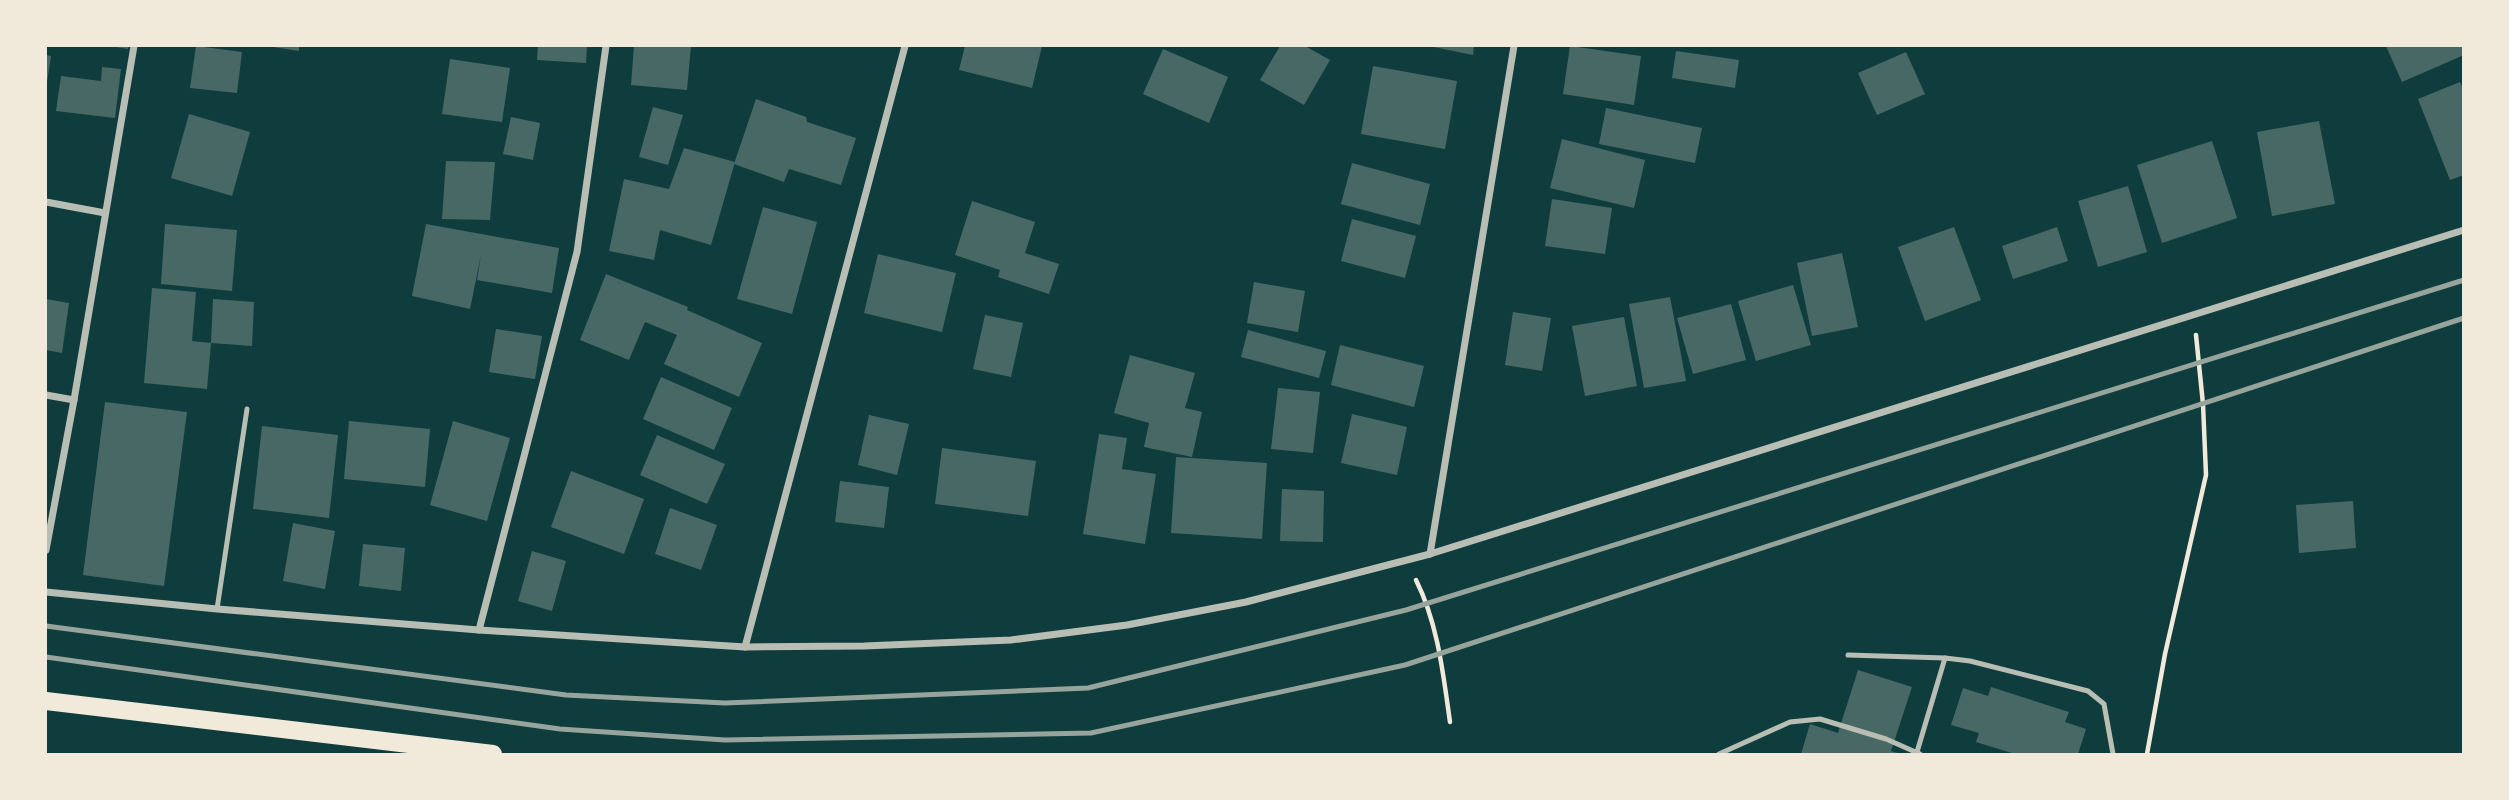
<svg xmlns="http://www.w3.org/2000/svg" width="2509" height="800" viewBox="0 0 2509 800" font-family="'Times New Roman',serif">
	<rect width="100%" height="100%" fill="#0f3d3e"/>
	<g fill="#486865">
		<path d="M110 46H129L128 49Z"/>
		<path d="M196 46 242 52 237 93 190 88Z"/>
		<path d="M267 46H299V51Z"/>
		<path d="M538 46H587L586 63 537 60Z"/>
		<path d="M634 46H691L687 90 631 85Z"/>
		<path d="M965 46H1042L1032 88 959 70Z"/>
		<path d="M1280 46H1305L1330 60 1304 105 1260 80Z"/>
		<path d="M1429 46H1474L1473 55Z"/>
		<path d="M1570 46 1641 56 1634 105 1563 94Z"/>
		<path d="M2386 46H2464V55L2402 82Z"/>
		<path d="M1163 49 1228 77 1209 123 1143 94Z"/>
		<path d="M1676 51 1739 60 1735 88 1672 78Z"/>
		<path d="M1906 52 1925 94 1877 115 1858 73Z"/>
		<path d="M46 55 51 56 47 82H46Z"/>
		<path d="M450 59 510 68 502 122 442 114Z"/>
		<path d="M1373 66 1457 81 1445 149 1361 134Z"/>
		<path d="M102 67 121 69 115 118 56 111 61 76 101 81Z"/>
		<path d="M2460 82 2464 91V175L2450 180 2418 99Z"/>
		<path d="M756 99 806 117 807 122 856 138 841 185 789 169 784 182 734 164Z"/>
		<path d="M653 107 683 115 668 165 639 157Z"/>
		<path d="M1606 108 1702 128 1695 163 1599 144Z"/>
		<path d="M189 114 250 132 232 196 171 178Z"/>
		<path d="M511 117 540 123 533 160 503 154Z"/>
		<path d="M2319 121 2335 204 2272 216 2257 132Z"/>
		<path d="M1562 139 1645 160 1634 208 1550 188Z"/>
		<path d="M2212 141 2237 218 2162 243 2137 165Z"/>
		<path d="M684 148 735 162 711 245 660 230 654 260 609 251 624 179 669 189Z"/>
		<path d="M446 161 495 162 490 220 442 219Z"/>
		<path d="M1352 163 1430 184 1420 225 1341 204Z"/>
		<path d="M2128 186 2147 252 2098 267 2078 201Z"/>
		<path d="M1552 199 1612 208 1605 254 1545 246Z"/>
		<path d="M972 201 1035 222 1025 253 1059 264 1049 294 998 277 1000 270 955 255Z"/>
		<path d="M763 207 817 222 792 314 737 299Z"/>
		<path d="M1352 219 1416 236 1405 278 1341 261Z"/>
		<path d="M165 224 237 230 232 291 161 284Z"/>
		<path d="M426 224 559 248 552 293 477 280 481 255 470 309 412 296Z"/>
		<path d="M1954 227 1981 300 1925 321 1898 247Z"/>
		<path d="M2057 227 2068 261 2013 279 2002 246Z"/>
		<path d="M1842 253 1858 327 1812 336 1797 263Z"/>
		<path d="M878 254 956 273 942 332 864 313Z"/>
		<path d="M606 274 688 307 687 310 762 343 739 397 664 364 677 335 645 322 629 360 580 340Z"/>
		<path d="M1254 282 1305 291 1298 332 1247 323Z"/>
		<path d="M1793 285 1811 345 1756 361 1738 301Z"/>
		<path d="M152 288 196 292 192 341 211 343 207 389 144 383Z"/>
		<path d="M1670 297 1686 381 1644 388 1629 304Z"/>
		<path d="M46 299 69 303 62 353 46 350Z"/>
		<path d="M213 299 254 302 252 346 211 343Z"/>
		<path d="M1731 304 1746 360 1693 374 1677 318Z"/>
		<path d="M1513 312 1551 318 1542 371 1505 365Z"/>
		<path d="M985 315 1023 323 1011 377 973 369Z"/>
		<path d="M1624 317 1637 386 1585 396 1572 326Z"/>
		<path d="M496 329 542 336 535 379 489 372Z"/>
		<path d="M1248 330 1326 351 1319 378 1241 357Z"/>
		<path d="M1340 345 1424 366 1414 407 1331 385Z"/>
		<path d="M1130 355 1195 373 1185 408 1202 412 1192 457 1144 447 1149 423 1114 413Z"/>
		<path d="M661 377 732 408 714 450 643 419Z"/>
		<path d="M1278 388 1320 392 1313 453 1271 449Z"/>
		<path d="M105 402 187 412 164 586 83 575Z"/>
		<path d="M1352 414 1407 427 1397 475 1341 463Z"/>
		<path d="M869 415 909 424 897 475 858 465Z"/>
		<path d="M349 421 430 429 425 487 344 479Z"/>
		<path d="M453 421 510 438 487 521 430 505Z"/>
		<path d="M262 426 338 435 329 518 253 509Z"/>
		<path d="M1099 434 1127 438 1122 469 1156 474 1145 544 1083 534Z"/>
		<path d="M657 435 725 464 707 504 640 475Z"/>
		<path d="M942 448 1036 461 1028 516 935 504Z"/>
		<path d="M1176 457 1267 463 1262 539 1171 533Z"/>
		<path d="M571 471 644 499 624 554 551 527Z"/>
		<path d="M840 481 889 487 884 528 835 522Z"/>
		<path d="M1282 489 1324 491 1323 542 1280 541Z"/>
		<path d="M2353 501 2356 548 2299 553 2296 505Z"/>
		<path d="M670 508 717 525 701 570 655 554Z"/>
		<path d="M293 523 335 531 325 589 283 581Z"/>
		<path d="M363 544 405 548 401 591 359 586Z"/>
		<path d="M532 551 566 561 552 611 518 601Z"/>
		<path d="M1858 670 1912 687 1891 751 1901 754H1801L1810 724 1838 733Z"/>
		<path d="M1991 687 2069 712 2065 722 2086 729 2078 754H2015L1976 742 1979 733 1951 725 1963 688 1988 696Z"/>
	</g>
	<g fill="none" stroke-linecap="round" stroke-linejoin="round">
		<g stroke="#f1e9da" stroke-width="4.5">
			<path d="M1416 580C1438 624 1443 673 1450 722"/>
			<path d="M2147 754 2165 654 2206 475 2203 404 2196 335"/>
		</g>
		<g stroke="#b8beb3" stroke-width="5">
			<path d="M217 609 247 409"/>
			<path d="M1848 655 1945 658"/>
			<path d="M1917 752 1945 658 1970 661 2088 691 2104 704 2113 754"/>
			<path d="M1719 754 1790 722 1820 719 1886 739 1920 754"/>
		</g>
		<g stroke="#b8beb3" stroke-width="7">
			<path d="M46 202 105 213"/>
			<path d="M46 395 74 400"/>
			<path d="M46 550 74 400 134 46"/>
			<path d="M1430 554 1514 46"/>
			<path d="M46 592 217 609 479 630 745 647 864 646 1011 640 1127 625 1246 602 1430 554 2464 230"/>
			<path d="M479 630 577 252 606 46"/>
			<path d="M745 647 905 46"/>
		</g>
		<path stroke="#f1e9da" stroke-width="18" d="M46 701 493 754"/>
		<g stroke="#97a49c" stroke-width="5">
			<path d="M46 626 566 695 725 703 1088 688 1406 610 2464 280"/>
			<path d="M46 657 560 729 725 740 1091 733 1405 665 2464 318"/>
		</g>
	</g>
	<rect width="2509" height="800" fill="none" stroke="#f1e9da" stroke-width="94"/>
</svg>
